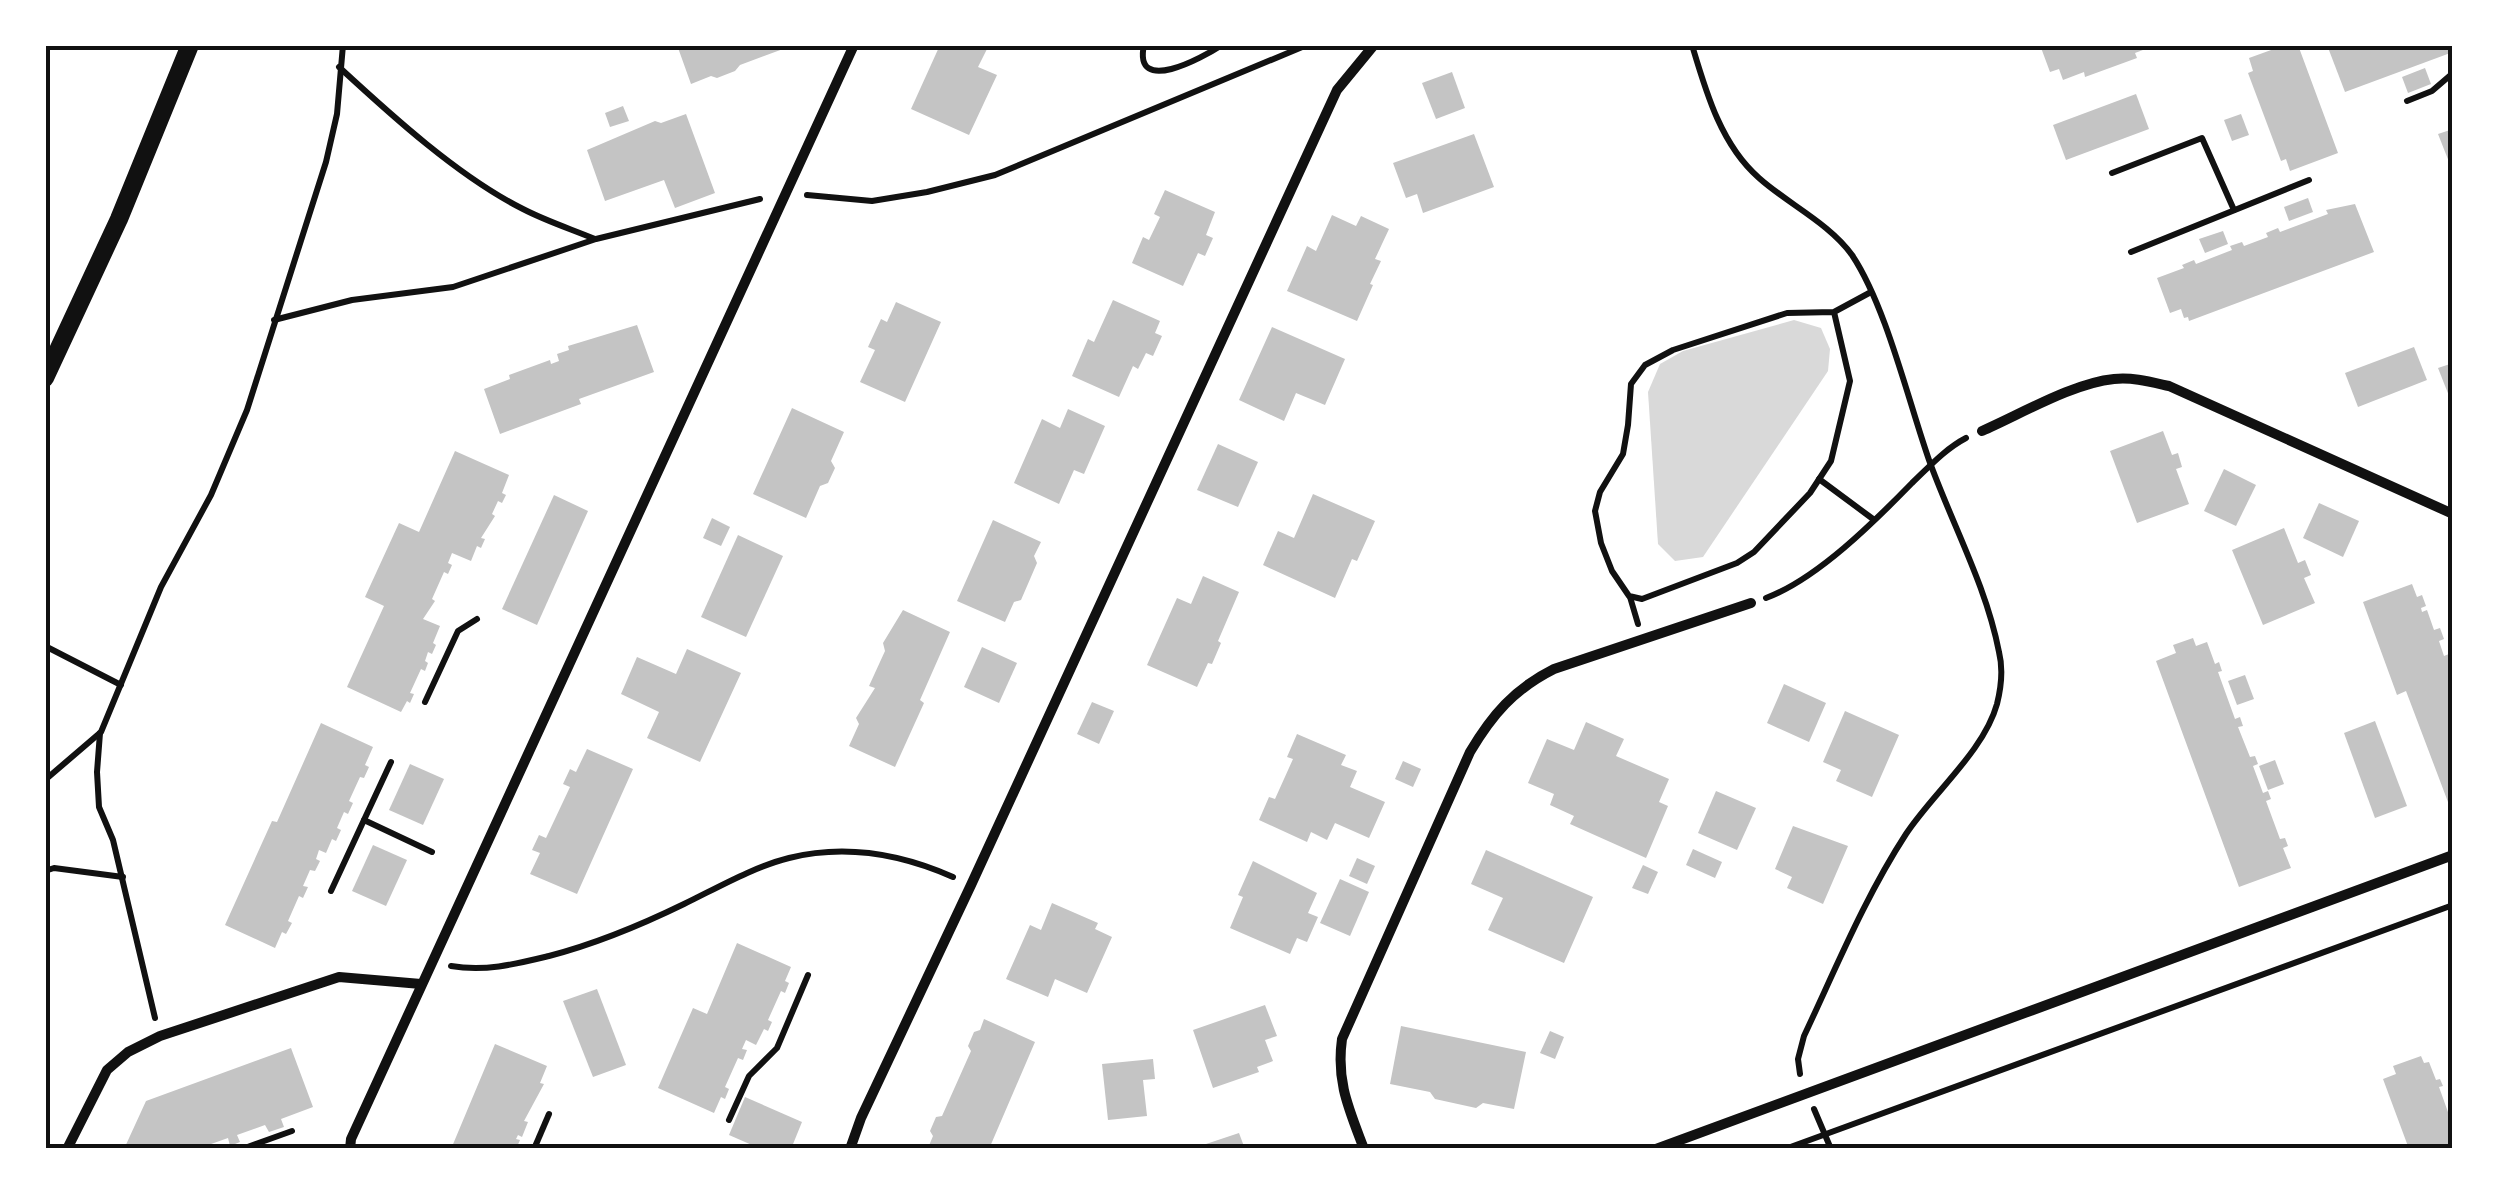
<svg xmlns="http://www.w3.org/2000/svg" width="2498" height="1194" viewBox="0 0 2498 1194" font-family="Barlow,sans-serif">
	<rect width="100%" height="100%" fill="#fff"/>
	<path fill="#d9d9d9" d="M1794 320 1821 328 1830 349 1828 371 1703 557 1675 561 1658 544 1648 392 1660 364 1683 351Z"/>
	<g fill="#c4c4c4">
		<path d="M677 45H794L740 65 735 71 717 78 711 76 691 84Z"/>
		<path d="M940 45H977L987 49 978 67 997 75 969 135 911 109Z"/>
		<path d="M2040 45H2156L2135 53 2137 58 2085 77 2084 72 2063 80 2059 69 2050 72Z"/>
		<path d="M2285 45H2298L2338 153 2290 171 2286 159 2281 161 2248 73 2253 71 2249 58Z"/>
		<path d="M2327 45H2453V52L2345 92Z"/>
		<path d="M2425 68 2431 84 2408 93 2402 77Z"/>
		<path d="M1452 72 1465 108 1436 119 1422 83Z"/>
		<path d="M2136 94 2149 129 2066 160 2053 125Z"/>
		<path d="M623 106 629 121 610 127 605 113Z"/>
		<path d="M686 114 715 193 675 208 664 180 605 201 587 150 655 121 661 123Z"/>
		<path d="M2241 114 2249 135 2232 141 2224 120Z"/>
		<path d="M2453 129V172L2438 134Z"/>
		<path d="M1474 134 1494 187 1423 213 1417 194 1406 198 1393 163Z"/>
		<path d="M1165 190 1215 212 1206 235 1213 238 1205 256 1198 253 1183 286 1132 263 1143 237 1149 240 1160 217 1154 214Z"/>
		<path d="M2308 198 2313 212 2289 221 2284 207Z"/>
		<path d="M2355 204 2374 252 2189 321 2188 317 2184 318 2181 309 2170 313 2157 278 2184 268 2182 265 2194 260 2196 264 2232 250 2230 246 2242 242 2244 246 2268 237 2266 233 2278 228 2280 232 2328 214 2326 210Z"/>
		<path d="M1332 215 1356 226 1361 216 1389 229 1375 259 1381 261 1370 284 1373 285 1357 321 1287 291 1307 246 1316 251Z"/>
		<path d="M2223 231 2228 244 2205 253 2199 239Z"/>
		<path d="M1113 300 1160 321 1155 333 1162 336 1153 356 1146 353 1138 369 1133 366 1119 397 1072 376 1088 339 1094 342Z"/>
		<path d="M896 302 941 322 905 402 860 382 875 350 868 347 881 319 887 322Z"/>
		<path d="M637 325 654 372 579 399 581 404 500 434 484 389 510 379 509 375 550 360 551 364 559 361 557 354 569 350 568 346Z"/>
		<path d="M1272 327 1345 359 1325 405 1296 393 1284 421 1239 400Z"/>
		<path d="M2414 347 2427 380 2358 407 2345 373Z"/>
		<path d="M2453 363V406L2438 368Z"/>
		<path d="M792 408 844 432 831 461 835 468 828 483 820 486 806 518 753 494Z"/>
		<path d="M1068 409 1105 426 1084 474 1074 470 1059 504 1014 483 1042 419 1060 428Z"/>
		<path d="M2163 431 2172 455 2178 453 2182 467 2176 469 2189 504 2137 523 2110 451Z"/>
		<path d="M1218 444 1258 462 1238 507 1197 490Z"/>
		<path d="M455 451 509 475 502 493 506 495 502 503 498 501 492 514 495 516 481 538 485 539 481 548 477 546 471 561 452 553 448 563 452 565 448 574 444 572 432 599 435 601 423 619 440 626 433 643 436 645 432 654 428 652 425 661 428 663 425 671 421 669 410 693 414 694 410 703 407 701 401 712 347 687 384 606 365 597 399 523 419 532Z"/>
		<path d="M2224 469 2256 485 2236 526 2204 511Z"/>
		<path d="M1313 494 1375 521 1357 561 1352 559 1335 598 1263 565 1278 531 1294 538Z"/>
		<path d="M554 495 588 511 537 625 502 609Z"/>
		<path d="M2319 503 2359 521 2343 557 2303 538Z"/>
		<path d="M712 518 730 527 721 546 703 538Z"/>
		<path d="M993 520 1041 542 1034 556 1037 563 1021 600 1014 602 1005 622 957 601Z"/>
		<path d="M2284 528 2298 563 2305 560 2311 575 2304 578 2315 603 2263 625 2232 550Z"/>
		<path d="M738 535 783 556 746 637 701 617Z"/>
		<path d="M1203 576 1239 592 1218 641 1221 643 1212 664 1208 663 1197 687 1147 665 1177 598 1191 604Z"/>
		<path d="M2412 584 2417 597 2422 595 2426 606 2421 608 2422 612 2427 610 2434 630 2440 628 2444 639 2439 641 2444 656 2449 654 2453 664 2448 667H2453V800L2448 802 2406 691 2397 695 2363 602Z"/>
		<path d="M903 610 950 632 920 700 924 703 895 767 849 746 859 724 856 718 875 688 869 686 885 651 883 643Z"/>
		<path d="M2193 638 2196 646 2207 642 2215 664 2219 662 2222 671 2218 672 2235 719 2240 717 2243 726 2238 727 2250 757 2255 756 2258 764 2253 766 2263 793 2268 791 2271 799 2266 801 2280 839 2285 838 2288 846 2283 848 2291 868 2239 887 2156 661 2176 653 2173 645Z"/>
		<path d="M982 647 1017 663 999 703 964 687Z"/>
		<path d="M687 649 741 673 700 762 647 738 659 712 621 694 637 657 676 674Z"/>
		<path d="M2245 675 2254 699 2237 705 2228 681Z"/>
		<path d="M1784 684 1826 703 1809 742 1767 723Z"/>
		<path d="M1092 702 1114 711 1099 744 1077 734Z"/>
		<path d="M1845 711 1899 735 1872 797 1836 781 1841 770 1823 762Z"/>
		<path d="M2375 721 2407 806 2375 818 2344 733Z"/>
		<path d="M1586 722 1624 739 1616 756 1669 779 1659 802 1668 806 1646 858 1570 824 1574 816 1550 805 1554 794 1528 783 1547 739 1574 750Z"/>
		<path d="M321 723 373 747 365 765 369 767 364 778 360 777 349 801 353 803 348 814 344 812 337 828 341 830 336 841 332 839 326 853 319 850 316 859 320 861 315 871 310 870 303 886 308 887 303 898 299 896 288 921 292 923 286 934 282 932 275 948 225 925 272 821 277 822Z"/>
		<path d="M1297 734 1346 755 1341 765 1357 771 1350 787 1385 802 1369 838 1335 823 1327 840 1311 832 1307 842 1259 820 1269 797 1275 799 1293 759 1287 757Z"/>
		<path d="M587 749 633 769 577 894 530 874 540 853 532 850 539 835 546 838 570 787 563 784 570 769 576 772Z"/>
		<path d="M2275 760 2284 784 2268 790 2259 766Z"/>
		<path d="M1403 761 1421 769 1413 787 1395 779Z"/>
		<path d="M410 764 444 779 423 825 389 810Z"/>
		<path d="M1716 791 1756 808 1737 850 1698 833Z"/>
		<path d="M1793 826 1848 846 1823 904 1787 888 1792 877 1775 869Z"/>
		<path d="M373 845 407 860 386 906 352 891Z"/>
		<path d="M1693 849 1722 862 1715 878 1686 865Z"/>
		<path d="M1486 850 1593 897 1564 963 1488 930 1503 898 1471 884Z"/>
		<path d="M1357 858 1375 866 1367 884 1349 876Z"/>
		<path d="M1253 861 1317 893 1308 913 1318 917 1307 942 1297 938 1290 954 1230 928 1243 897 1238 895Z"/>
		<path d="M1643 865 1658 872 1648 894 1632 888Z"/>
		<path d="M1340 879 1369 892 1350 936 1320 923Z"/>
		<path d="M1052 903 1098 923 1095 929 1112 937 1087 993 1055 979 1048 997 1006 979 1030 925 1041 930Z"/>
		<path d="M737 943 791 967 785 981 789 983 785 993 781 991 768 1020 772 1022 768 1031 764 1029 756 1045 746 1040 742 1049 747 1050 743 1060 738 1058 725 1087 729 1089 725 1099 721 1097 714 1113 658 1088 693 1008 707 1014Z"/>
		<path d="M597 989 626 1065 593 1077 563 1001Z"/>
		<path d="M1265 1005 1277 1036 1265 1040 1273 1061 1257 1067 1259 1072 1213 1088 1193 1030Z"/>
		<path d="M984 1019 1035 1042 989 1149H931L928 1148 933 1136 930 1131 936 1117 942 1116 971 1051 968 1046 974 1032 980 1030Z"/>
		<path d="M1401 1026 1526 1052 1514 1109 1483 1103 1476 1108 1435 1099 1430 1092 1390 1084Z"/>
		<path d="M1550 1031 1564 1037 1555 1059 1540 1053Z"/>
		<path d="M495 1044 547 1066 540 1083 544 1084 524 1121 528 1122 522 1137 518 1135 516 1139 520 1140 516 1149H451Z"/>
		<path d="M291 1048 313 1107 281 1119 284 1127 269 1132 265 1125 237 1135 240 1142 230 1146 228 1138 197 1149H124L146 1101Z"/>
		<path d="M2421 1056 2424 1063 2429 1062 2436 1080 2440 1079 2443 1086 2439 1087 2453 1126V1149H2409L2383 1079 2396 1074 2393 1066Z"/>
		<path d="M1153 1059 1155 1079 1143 1080 1147 1116 1108 1120 1102 1064Z"/>
		<path d="M745 1097 802 1122 791 1149H761L729 1135Z"/>
		<path d="M1239 1133 1245 1149H1194V1148Z"/>
	</g>
	<g fill="none" stroke-linecap="round" stroke-linejoin="round">
		<g stroke="#111" stroke-width="6">
			<path d="M1144 45C1133 96 1202 58 1222 45"/>
			<path d="M1692 45C1706 92 1721 145 1759 178 1788 204 1829 223 1852 255 1886 306 1908 400 1929 460 1952 524 1986 585 1999 652 2003 668 2001 688 1997 704 1984 751 1933 793 1906 834 1865 897 1836 968 1804 1036L1798 1059 1800 1074"/>
			<path d="M339 67C391 115 459 177 523 209 546 221 571 229 595 239"/>
			<path d="M2407 101 2432 91 2453 73"/>
			<path d="M2112 173 2202 138 2234 210"/>
			<path d="M807 195 872 201 927 192 995 175 1307 45"/>
			<path d="M2131 252 2309 180"/>
			<path d="M1834 312 1850 381 1831 461 1810 493 1754 552 1737 563 1642 599 1629 596 1612 571 1601 543 1595 511 1600 492 1623 454 1628 425 1631 384 1645 365 1673 350 1787 313 1834 312 1871 292"/>
			<path d="M274 320 352 300 453 287 596 239 760 199"/>
			<path d="M1819 479 1873 519"/>
			<path d="M1630 597 1638 624"/>
			<path d="M1766 598C1817 579 1874 522 1912 483 1929 467 1945 449 1966 438"/>
			<path d="M45 646 121 685"/>
			<path d="M425 702 458 631 477 619"/>
			<path d="M100 733 97 772 99 807 113 840 155 1018"/>
			<path d="M391 762 364 820 432 852"/>
			<path d="M45 780 101 732 161 587 211 495 247 410 326 162 337 114 343 45"/>
			<path d="M45 871 54 868 123 877"/>
			<path d="M331 891 364 820"/>
			<path d="M451 966C485 972 516 964 549 956 595 944 641 925 684 904 717 888 753 867 789 858 845 844 901 854 953 877"/>
			<path d="M1814 1109 1831 1149"/>
			<path d="M729 1120 749 1076 777 1048 808 975"/>
			<path d="M242 1149 292 1131"/>
			<path d="M534 1149 549 1114"/>
			<path d="M1785 1149 2453 905"/>
		</g>
		<g stroke="#111" stroke-width="10">
			<path d="M1982 431C2021 414 2073 383 2114 379 2133 377 2151 382 2169 386L2453 514"/>
			<path d="M67 1149 107 1070 128 1052 160 1036 339 977 421 984"/>
			<path d="M350 1149 351 1139 854 45"/>
			<path d="M850 1149 861 1118 971 885 1337 90 1374 45"/>
			<path d="M1364 1149C1349 1109 1336 1082 1342 1039L1470 752C1492 715 1514 689 1554 669L1751 603"/>
			<path d="M1656 1149 2453 855"/>
		</g>
		<path stroke="#111" stroke-width="18" d="M45 378 119 219 190 45"/>
	</g>
	<rect width="2498" height="1194" fill="none" stroke="#ffffff" stroke-width="95"/>
	<rect x="48" y="48" width="2402" height="1098" fill="none" stroke="#111" stroke-width="4"/>
</svg>
